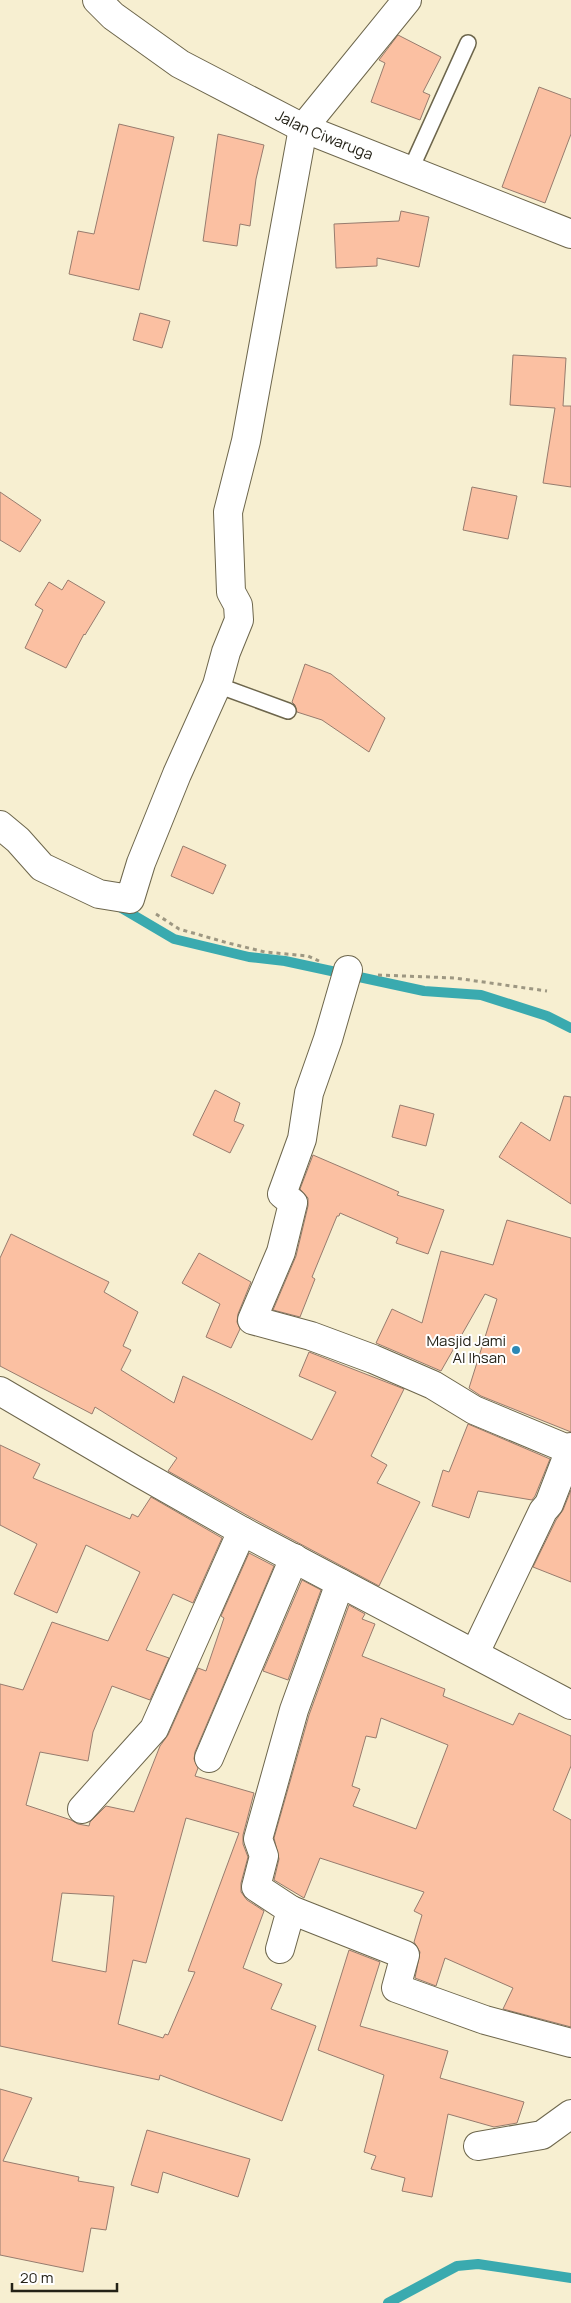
<svg xmlns="http://www.w3.org/2000/svg" width="571" height="2303" viewBox="0 0 571 2303" font-family="Manrope,sans-serif">
	<rect width="100%" height="100%" fill="#f7efd1"/>
	<g fill="none" stroke-linecap="round" stroke-linejoin="round">
		<g stroke="#3aaaaf" stroke-width="10">
			<path d="M118 906 174 939 249 957 285 961 424 991 481 995 547 1016 571 1028"/>
			<path d="M388 2303 457 2266 478 2264 571 2278"/>
		</g>
	</g>
	<g fill="#fbc0a2" stroke="#977c6e" fill-rule="evenodd">
		<path d="M398 35 441 57 423 92 430 95 420 120 371 102 385 63 379 60Z"/>
		<path d="M539 87 571 99V134L545 203 502 187Z"/>
		<path d="M119 124 174 137 139 290 69 274 78 231 94 234Z"/>
		<path d="M218 134 264 145 256 179 250 226 240 224 237 246 203 241Z"/>
		<path d="M401 211 429 217 419 267 377 258V266L336 268 334 224 399 221Z"/>
		<path d="M140 313 170 321 162 348 133 340Z"/>
		<path d="M513 355 566 358 563 406H571V487L543 483 555 408 510 405Z"/>
		<path d="M472 487 517 496 508 539 463 530Z"/>
		<path d="M0 492 41 520 20 552 0 540Z"/>
		<path d="M68 580 105 602 85 635 84 634 66 668 25 648 43 610 35 605 49 582 62 590Z"/>
		<path d="M305 664 331 674 385 718 369 752 322 720 297 712 295 705 292 702Z"/>
		<path d="M183 846 226 865 213 894 171 876Z"/>
		<path d="M215 1090 240 1103 234 1121 244 1125 230 1153 193 1135Z"/>
		<path d="M564 1096 571 1097V1204L499 1157 521 1122 550 1141Z"/>
		<path d="M400 1105 434 1114 426 1146 392 1137Z"/>
		<path d="M313 1155 399 1192 397 1195 444 1210 428 1254 396 1243 398 1238 340 1213 339 1216H337L312 1277 315 1279 300 1317 273 1310 296 1256 308 1206V1198L300 1189Z"/>
		<path d="M507 1220 571 1238V1432L481 1396 469 1388 497 1299 485 1294 441 1371 376 1343 392 1309 422 1323 441 1251 493 1265Z"/>
		<path d="M11 1234 109 1282 104 1292 138 1312 123 1346 131 1350 121 1370 174 1403 183 1376 312 1440 336 1392 299 1376 309 1352 404 1389 371 1456 387 1465 377 1483 420 1502 379 1586 250 1517 168 1471 177 1458 95 1407 92 1414 0 1366V1258Z"/>
		<path d="M199 1253 251 1282 238 1314 237 1322 240 1329 231 1348 206 1337 220 1304 182 1283Z"/>
		<path d="M468 1424 550 1459 535 1496 532 1500 478 1491 469 1518 432 1506 443 1470 449 1472Z"/>
		<path d="M0 1445 40 1464 33 1478 130 1519 132 1514 138 1517 151 1497 222 1538 193 1603 173 1594 146 1650 169 1658 150 1700 112 1686 93 1732 88 1761 40 1752 26 1805 71 1820 78 1824 89 1826 90 1822 106 1806 134 1812 160 1746 168 1735 198 1668 206 1671 224 1618 221 1616 249 1553 274 1566 195 1752 194 1759 198 1768 195 1776 254 1793 243 1835V1844L248 1857 241 1883V1892L247 1900 264 1911 243 1968 282 1984 271 2009 316 2026 282 2121 160 2075 159 2080 0 2046V1684L23 1690 52 1622 108 1641 140 1572 86 1545 57 1613 14 1594 37 1544 0 1525ZM186 1818 239 1833 188 1971 195 1972 168 2035 165 2034 163 2038 118 2024 133 1960 146 1963ZM62 1893 114 1896 106 1972 52 1961Z"/>
		<path d="M571 1490V1582L533 1567 556 1520 563 1510Z"/>
		<path d="M302 1580 321 1590 288 1680 263 1671Z"/>
		<path d="M349 1605 365 1614 362 1619 375 1624 362 1656 445 1689 443 1696 513 1725 519 1713 571 1736V1766L553 1810 571 1820V2027L503 2009 513 1988 445 1958 436 1986 415 1978 420 1952 414 1942 422 1915 414 1911 424 1892 320 1858 304 1898 274 1880 279 1859 274 1838 309 1715ZM381 1718 448 1745 416 1829 353 1806 360 1789 352 1786 366 1736 376 1738Z"/>
		<path d="M349 1950 380 1962 360 2026 448 2051 440 2078 524 2102 517 2123 494 2127 448 2114 432 2197 402 2191 405 2178 371 2169 376 2156 364 2152 384 2075 318 2050Z"/>
		<path d="M0 2089 32 2098 3 2161 79 2177 78 2181 114 2187 106 2230 91 2228 83 2272 0 2255Z"/>
		<path d="M147 2130 250 2159 238 2197 163 2172 158 2193 131 2185Z"/>
	</g>
	<g fill="none" stroke-linecap="round" stroke-linejoin="round">
		<defs>
			<g id="service">
				<path d="M410 171 468 43"/>
				<path d="M217 685 288 711"/>
			</g>
			<g id="minor">
				<path d="M0 825 18 840 42 867 99 894 130 899 141 863 177 774 217 685 226 652 239 620 238 605 231 592 228 512 246 441 303 128 407 0"/>
				<path d="M348 970 328 1039 309 1093 302 1139 282 1194 293 1203 281 1252 252 1320 311 1336 373 1359 433 1385 474 1410 570 1450"/>
				<path d="M0 1391 138 1472 242 1531 571 1705"/>
				<path d="M475 1653 543 1511 549 1504 571 1447"/>
				<path d="M209 1758 294 1558"/>
				<path d="M82 1809 154 1729 242 1531"/>
				<path d="M291 1910 405 1955 396 1988 485 2020 571 2043"/>
				<path d="M280 1949 291 1910 256 1887 264 1856 258 1839 294 1710 340 1583"/>
				<path d="M478 2146 542 2135 571 2114"/>
			</g>
			<g id="tertiary">
				<path id="s1" d="M97 0 113 16 180 64 303 128 571 234"/>
			</g>
		</defs>
		<use href="#service" stroke="#6d664c" stroke-width="18"/>
		<use href="#minor" stroke="#6d664c" stroke-width="30"/>
		<use href="#tertiary" stroke="#6d664c" stroke-width="30"/>
		<g stroke="#9d9782" stroke-width="3" stroke-dasharray="4 4" stroke-linecap="butt">
			<path d="M156 914 179 929 228 943 265 952 308 956 319 961"/>
			<path d="M378 975 455 978 547 991"/>
		</g>
		<use href="#service" stroke="#fff" stroke-width="15"/>
		<use href="#minor" stroke="#fff" stroke-width="28"/>
		<use href="#tertiary" stroke="#fff" stroke-width="28"/>
	</g>
	<circle fill="#2d88b5" stroke="#fff" stroke-width="2" cx="516" cy="1350" r="5"/>
	<g text-anchor="middle" stroke-width="4" stroke-linejoin="round" paint-order="stroke">
		<g font-size="15" fill="#242217" stroke="#fff">
			<text dy="5" stroke="none"><textPath href="#s1" startOffset="266">Jalan Ciwaruga</textPath></text>
		</g>
		<g font-size="15" fill="#242217" stroke="#fff" text-anchor="end">
			<text x="506" y="1346">Masjid Jami<tspan x="506" dy="17">Al Ihsan</tspan></text>
		</g>
	</g>
	<path d="M12 2283v8h105v-8" fill="none" stroke="#242217" stroke-width="2.5"/>
	<text x="20" y="2283" font-size="15" fill="#242217" stroke="#ffffff" stroke-width="4" paint-order="stroke">20 m</text>
</svg>
